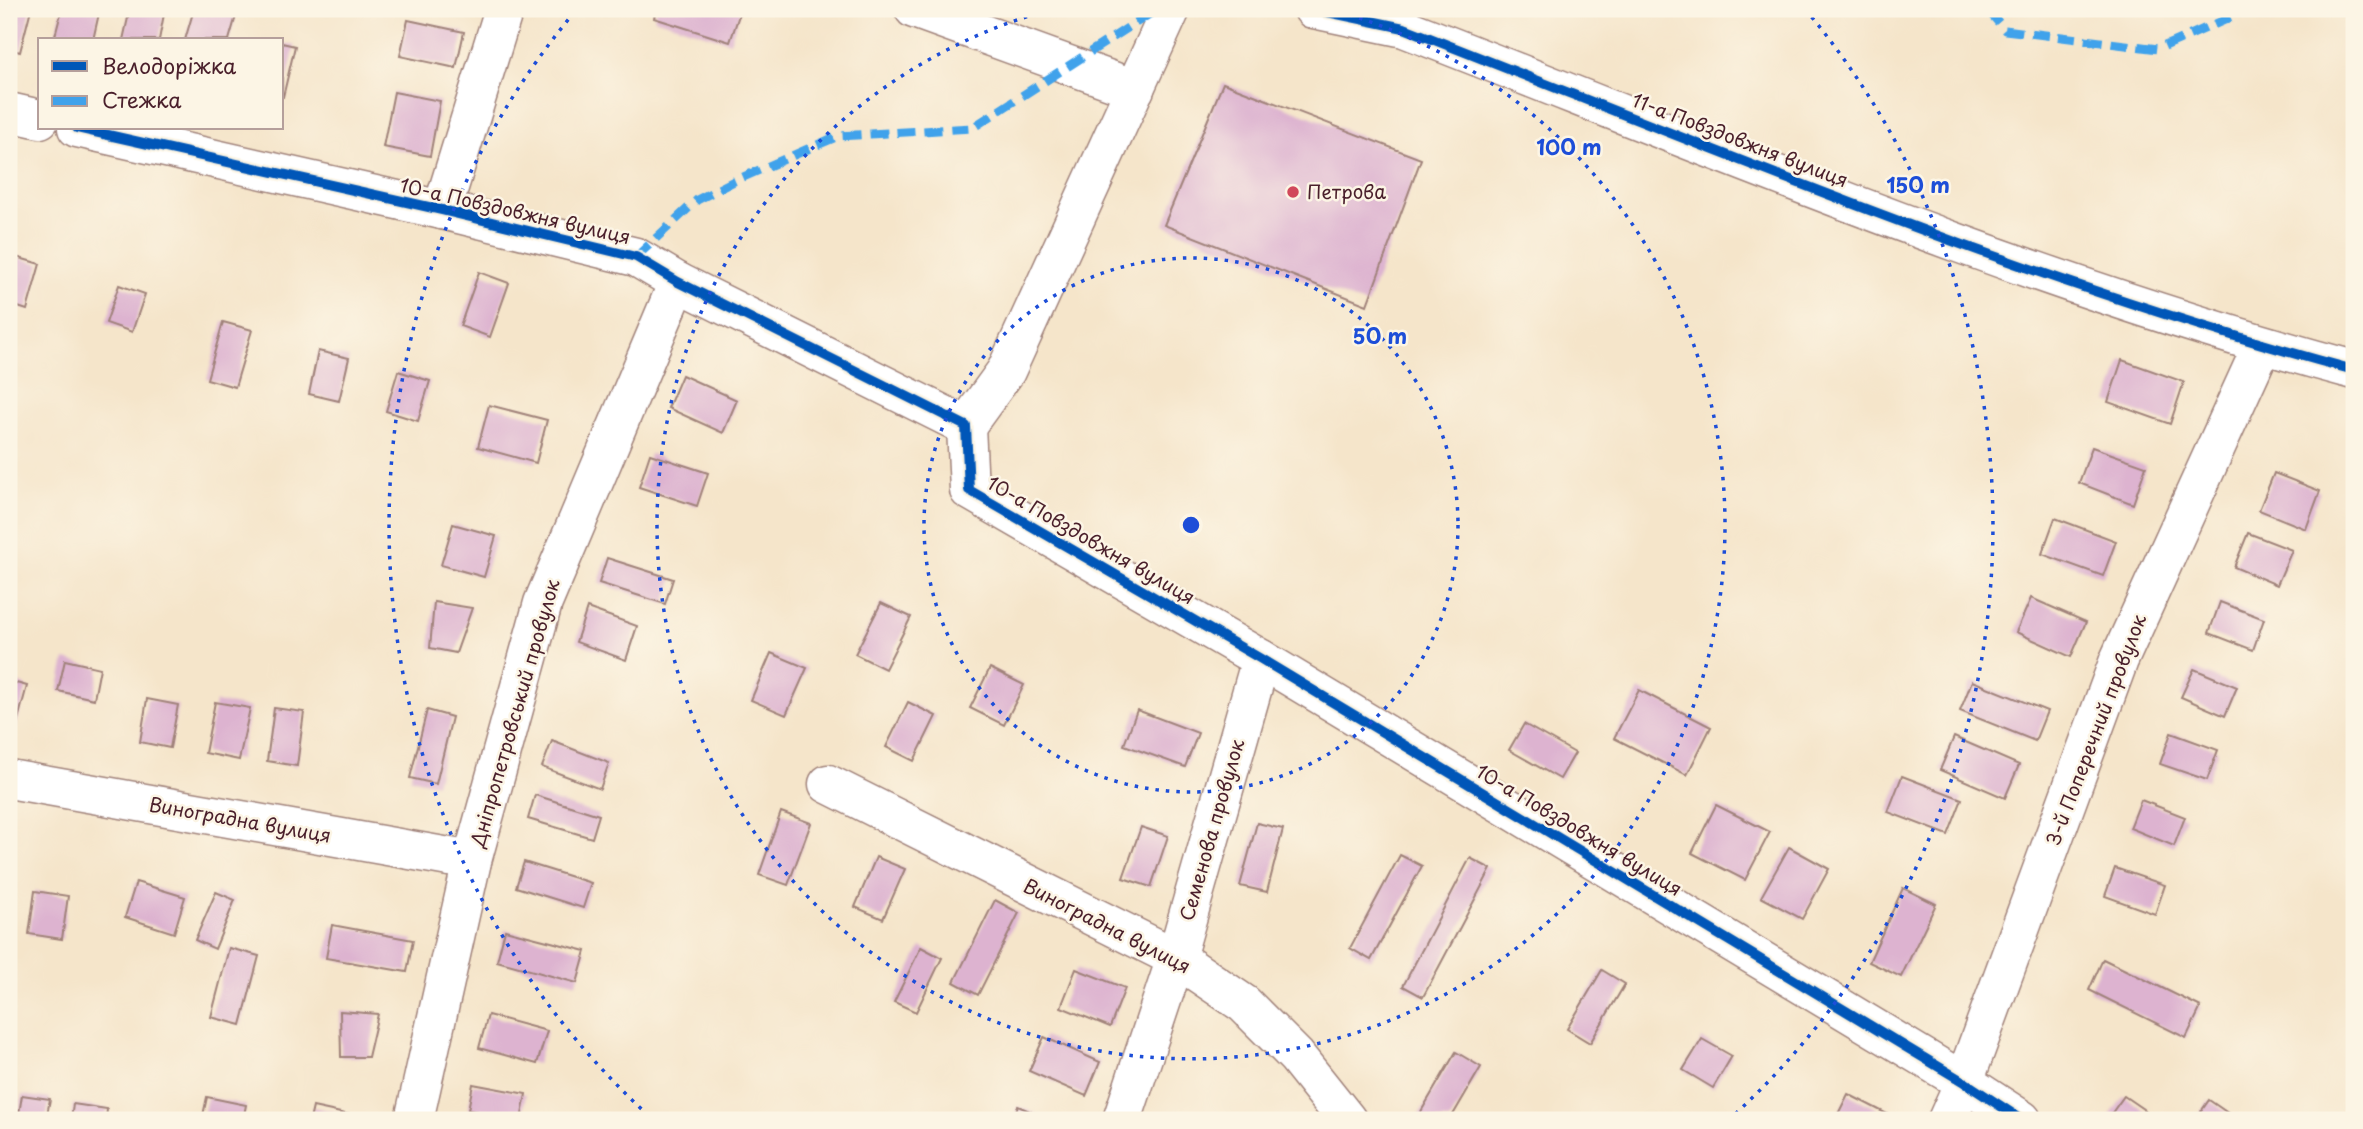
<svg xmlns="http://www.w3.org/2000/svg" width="2363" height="1129" viewBox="0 0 2363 1129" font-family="'Playpen Sans',sans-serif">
	<rect width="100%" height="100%" fill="#fcf5e5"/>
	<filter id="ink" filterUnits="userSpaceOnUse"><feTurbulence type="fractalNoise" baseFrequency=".0143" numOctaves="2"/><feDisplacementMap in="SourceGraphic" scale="14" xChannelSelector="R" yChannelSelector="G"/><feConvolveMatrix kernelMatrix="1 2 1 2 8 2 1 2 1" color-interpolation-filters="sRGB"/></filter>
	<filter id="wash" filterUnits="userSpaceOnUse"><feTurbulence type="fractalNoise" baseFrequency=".00686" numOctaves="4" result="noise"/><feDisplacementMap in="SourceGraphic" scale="28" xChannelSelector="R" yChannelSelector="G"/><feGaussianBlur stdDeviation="1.57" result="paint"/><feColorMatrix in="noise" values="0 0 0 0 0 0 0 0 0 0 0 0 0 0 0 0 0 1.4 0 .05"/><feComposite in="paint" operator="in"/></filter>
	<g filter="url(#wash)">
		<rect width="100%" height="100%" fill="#f5e5ca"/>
		<g id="blocks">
			<g fill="#ddb3d0">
				<path d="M9 9H31L20 52 9 49Z"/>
				<path d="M62 9H100L93 40H54Z"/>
				<path d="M130 9H165L159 40H123Z"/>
				<path d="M194 9H238L229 40H185Z"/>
				<path d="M656 9H741L730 42 654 18Z"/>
				<path d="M408 20 464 32 456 68 400 56Z"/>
				<path d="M282 43 295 46 283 97H282Z"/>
				<path d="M1223 83 1421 159 1367 305 1164 225Z"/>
				<path d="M394 92 440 101 430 156 383 147Z"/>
				<path d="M9 255 40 264 27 310 9 304Z"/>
				<path d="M479 272 509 283 490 337 460 326Z"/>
				<path d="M119 285 145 294 132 332 106 323Z"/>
				<path d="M223 322 252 330 235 387 207 379Z"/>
				<path d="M318 351 349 358 339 401 309 394Z"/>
				<path d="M2122 360 2184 382 2170 424 2108 402Z"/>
				<path d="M398 371 430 381 418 421 386 411Z"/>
				<path d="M682 375 737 400 723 433 668 408Z"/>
				<path d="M489 405 547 420 536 463 478 447Z"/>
				<path d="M2092 447 2146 466 2133 504 2079 483Z"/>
				<path d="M650 454 708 473 697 506 639 487Z"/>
				<path d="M2274 473 2320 491 2306 529 2259 510Z"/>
				<path d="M2055 518 2116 541 2103 576 2042 554Z"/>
				<path d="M453 524 496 536 484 577 441 565Z"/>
				<path d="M2248 533 2292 550 2277 585 2234 567Z"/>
				<path d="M607 558 673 579 665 604 599 583Z"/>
				<path d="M2031 598 2086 622 2071 657 2016 632Z"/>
				<path d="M434 602 472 608 456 653 430 648Z"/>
				<path d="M2220 602 2264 619 2253 650 2209 633Z"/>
				<path d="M881 603 911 617 885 669 855 654Z"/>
				<path d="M587 608 637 626 626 660 576 642Z"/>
				<path d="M771 653 807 668 786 715 751 700Z"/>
				<path d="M65 660 100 668 94 699 58 691Z"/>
				<path d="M990 668 1024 685 1004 725 970 708Z"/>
				<path d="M2194 669 2237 687 2225 716 2181 697Z"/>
				<path d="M9 681 27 686 16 727 9 725Z"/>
				<path d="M1972 681 2047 711 2035 741 1960 711Z"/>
				<path d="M1639 690 1711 727 1687 775 1614 738Z"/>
				<path d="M147 699 178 705 170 748 140 742Z"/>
				<path d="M215 702 250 708 239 760 205 753Z"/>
				<path d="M908 702 936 716 914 761 886 747Z"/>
				<path d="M274 708 304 712 297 766 267 761Z"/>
				<path d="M427 710 452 717 436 784 410 778Z"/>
				<path d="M1137 710 1198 733 1185 767 1124 745Z"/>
				<path d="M1524 724 1575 753 1560 779 1509 750Z"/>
				<path d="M2171 733 2218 750 2207 780 2160 764Z"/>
				<path d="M1954 737 2019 765 2005 798 1940 770Z"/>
				<path d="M552 741 609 763 600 789 542 767Z"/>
				<path d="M1902 776 1962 799 1948 835 1888 812Z"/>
				<path d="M535 795 599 815 592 838 528 819Z"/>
				<path d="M2141 800 2185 817 2174 846 2130 828Z"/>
				<path d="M1716 805 1770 832 1745 880 1692 853Z"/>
				<path d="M781 812 811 823 788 885 759 875Z"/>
				<path d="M1257 823 1283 829 1267 892 1240 886Z"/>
				<path d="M1141 827 1168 836 1151 887 1123 878Z"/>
				<path d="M1789 847 1829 869 1802 919 1761 897Z"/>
				<path d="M1400 855 1422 866 1371 960 1350 948Z"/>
				<path d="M876 857 905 869 883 919 855 907Z"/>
				<path d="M1470 858 1491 869 1423 997 1403 986Z"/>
				<path d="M524 862 591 883 583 908 516 887Z"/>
				<path d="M2115 868 2165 885 2155 914 2105 896Z"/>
				<path d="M136 882 185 897 174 933 125 917Z"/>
				<path d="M1903 888 1936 904 1901 977 1869 962Z"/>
				<path d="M35 891 68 896 62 939 29 934Z"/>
				<path d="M216 892 235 900 215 949 195 940Z"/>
				<path d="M995 900 1019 913 978 995 954 982Z"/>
				<path d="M332 925 413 940 407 972 326 958Z"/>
				<path d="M505 930 586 951 577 983 497 961Z"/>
				<path d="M921 947 942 958 916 1012 894 1002Z"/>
				<path d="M229 948 259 956 241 1025 211 1017Z"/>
				<path d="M2103 959 2201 1007 2186 1038 2089 990Z"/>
				<path d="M1076 969 1125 988 1110 1027 1061 1007Z"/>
				<path d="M1602 970 1625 984 1590 1043 1567 1029Z"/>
				<path d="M340 1011 378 1014 368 1057H341Z"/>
				<path d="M488 1015 547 1031 537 1064 479 1048Z"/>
				<path d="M1044 1037 1100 1062 1086 1096 1029 1071Z"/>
				<path d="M1702 1039 1732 1056 1713 1088 1683 1070Z"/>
				<path d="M1456 1052 1481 1067 1450 1120H1416Z"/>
				<path d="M473 1084 526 1094 521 1120 468 1110Z"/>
				<path d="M1848 1094 1889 1115 1886 1120H1835Z"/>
				<path d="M22 1095 50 1099 46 1120H18Z"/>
				<path d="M2124 1096 2159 1120H2113L2109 1117Z"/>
				<path d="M207 1097 246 1105 243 1120H202Z"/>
				<path d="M2209 1100 2232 1116 2229 1120H2195Z"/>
				<path d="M73 1104 107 1109 106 1120H71Z"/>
				<path d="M1018 1106 1050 1120H1012Z"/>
				<path d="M313 1107 350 1115 348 1120H310Z"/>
			</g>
		</g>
	</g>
	<g filter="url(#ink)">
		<use href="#blocks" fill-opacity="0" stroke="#a0827a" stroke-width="2"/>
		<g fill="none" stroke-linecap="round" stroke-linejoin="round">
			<defs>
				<g id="minor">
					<path d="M914 9 1135 89"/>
					<path d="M1313 9 1404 28C1717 150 2029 283 2354 370"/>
					<path d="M9 112 40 119"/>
					<path d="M77 128 442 210 636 257 678 282 966 426 969 490 1261 659 1964 1082 2022 1120"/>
					<path d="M442 210 504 9"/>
					<path d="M966 426 1006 371 1171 9"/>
					<path d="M9 779 472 861"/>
					<path d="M828 784 1176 958 1244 1004 1296 1056 1347 1120"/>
					<path d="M414 1120 472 861 543 603 678 282"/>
					<path d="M1122 1120 1176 958 1261 659"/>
					<path d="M1947 1120 1964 1082 2119 660 2262 346"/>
				</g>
			</defs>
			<use href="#minor" stroke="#a0827a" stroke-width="41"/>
			<use href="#minor" stroke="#fff" stroke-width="38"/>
			<g stroke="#40a2eb" stroke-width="9" stroke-dasharray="18 9" stroke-linecap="butt">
				<path d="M1987 9 2005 30 2158 49 2236 15 2243 9"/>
				<path d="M636 257 697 200 734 181 838 136 972 128 1157 9"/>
			</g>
			<defs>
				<g id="cycleway">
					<path d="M1313 9 1404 28C1717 150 2029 283 2354 370"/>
					<path d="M77 128 442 210 636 257 678 282 966 426 969 490 1261 659 1964 1082 2022 1120"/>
				</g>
			</defs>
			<use href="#cycleway" stroke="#fcf5e5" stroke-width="15"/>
			<use href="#cycleway" stroke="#0057b8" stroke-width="10"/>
		</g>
	</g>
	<g fill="none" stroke="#1d4ed8" stroke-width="3.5" stroke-dasharray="3.5 7">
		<circle cx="1191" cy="525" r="267"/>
		<path d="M1329 9A534 534 0 1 1 1053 9"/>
		<path d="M649 1116A802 802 0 0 1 577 9M1805 9A802 802 0 0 1 1733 1116"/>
	</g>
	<circle fill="#d1495b" stroke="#fcf5e5" stroke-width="2.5" cx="1293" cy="192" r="7"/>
	<g text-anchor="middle" stroke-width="5" stroke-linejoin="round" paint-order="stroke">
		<g font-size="19" fill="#4a1f2b" stroke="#fcf5e5">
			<text transform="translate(1740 140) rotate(21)" y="7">11-а Повздовжня вулиця</text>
			<text transform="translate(515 211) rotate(13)" y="7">10-а Повздовжня вулиця</text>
			<text transform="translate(1091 540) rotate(30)" y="7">10-а Повздовжня вулиця</text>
			<text transform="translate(515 713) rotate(-74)" y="7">Дніпропетровський провулок</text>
			<text transform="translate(2096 730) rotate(-69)" y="7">3-й Поперечний провулок</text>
			<text transform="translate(240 820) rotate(10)" y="7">Виноградна вулиця</text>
			<text transform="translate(1212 830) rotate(-74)" y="7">Семенова провулок</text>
			<text transform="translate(1579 830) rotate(31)" y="7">10-а Повздовжня вулиця</text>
			<text transform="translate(1107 926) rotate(27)" y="7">Виноградна вулиця</text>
		</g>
		<g font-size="19" fill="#4a1f2b" stroke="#fcf5e5" text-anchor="start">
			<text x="1307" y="199">Петрова</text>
		</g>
	</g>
	<circle cx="1191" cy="525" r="10" fill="#1d4ed8" stroke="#fcf5e5" stroke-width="3.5"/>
	<g font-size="21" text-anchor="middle" font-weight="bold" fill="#1d4ed8" stroke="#fcf5e5" stroke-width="5" stroke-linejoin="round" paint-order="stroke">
		<text x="1569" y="155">100 m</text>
		<text x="1918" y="193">150 m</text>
		<text x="1380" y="344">50 m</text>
	</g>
	<rect width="2363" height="1129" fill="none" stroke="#fcf5e5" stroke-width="35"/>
	<rect x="38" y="38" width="245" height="91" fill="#fcf5e5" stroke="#b59f9b" stroke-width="2"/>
	<rect x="52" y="61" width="35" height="10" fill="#0057b8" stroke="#b59f9b" stroke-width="2"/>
	<text x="102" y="74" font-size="21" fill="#4a1f2b">Велодоріжка</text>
	<rect x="52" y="96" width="35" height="10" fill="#40a2eb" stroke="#b59f9b" stroke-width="2"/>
	<text x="102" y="108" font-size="21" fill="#4a1f2b">Стежка</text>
</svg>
